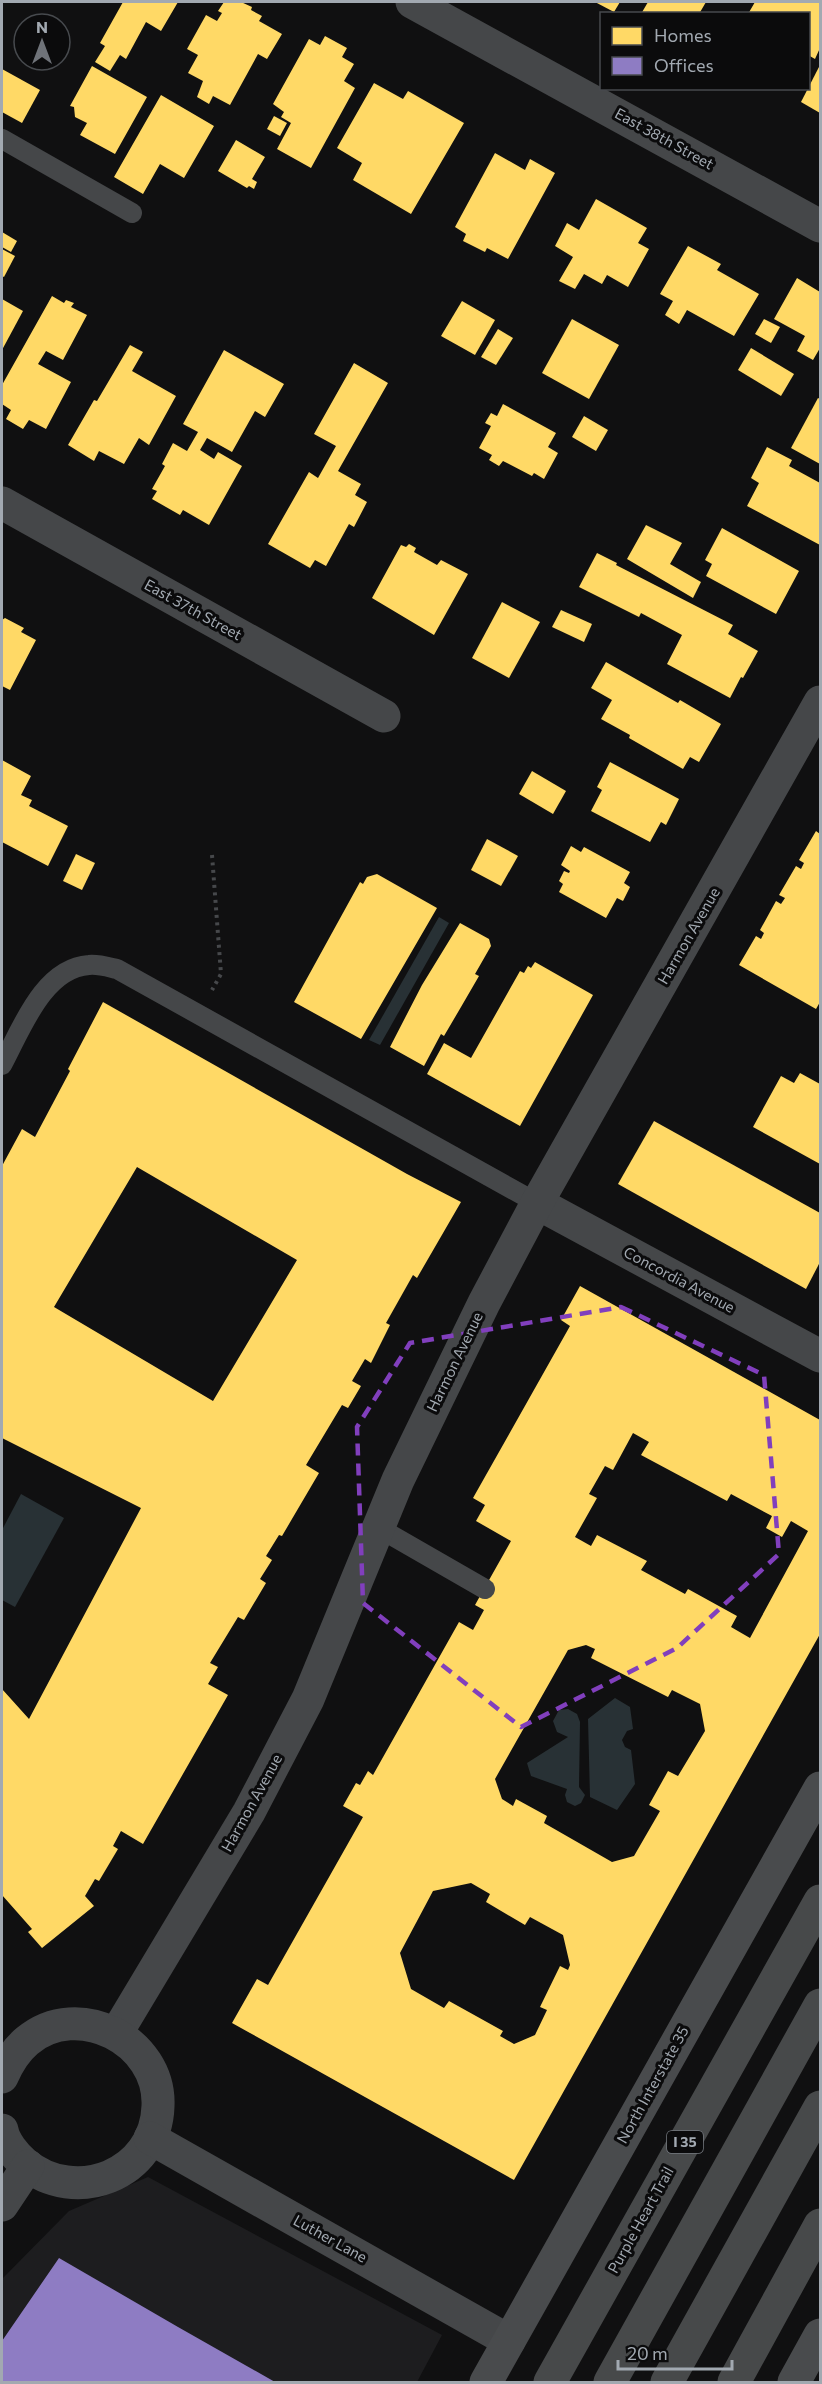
<svg xmlns="http://www.w3.org/2000/svg" width="822" height="2384" viewBox="0 0 822 2384" font-family="Commissioner,sans-serif">
	<rect width="100%" height="100%" fill="#101011"/>
	<path fill="#1d1d1f" d="M148 2177 442 2335 417 2382H2V2279L69 2211Z"/>
	<g fill="#283135">
		<path d="M439 917 449 923 380 1045 369 1040Z"/>
		<path d="M21 1494 64 1518 15 1607 2 1600V1530Z"/>
		<path d="M615 1698 630 1707 633 1729 627 1731 622 1740 625 1747 631 1750 635 1784 617 1810 590 1797 588 1719Z"/>
		<path d="M568 1709 577 1714 580 1722 579 1787 585 1795 581 1803 575 1806 567 1802 565 1795 567 1789 531 1776 527 1763 568 1737 557 1732 553 1721 559 1710Z"/>
	</g>
	<g fill="#ffd966" fill-rule="evenodd">
		<path d="M123 2H178L161 31 146 22 126 59 120 55 110 71 95 62 105 46 100 43Z"/>
		<path d="M224 2H241L252 7 251 10 262 16 259 21 282 34 267 59 258 54 230 105 213 96 209 104 197 97 203 81 188 73 198 55 187 49 206 15 217 21 222 13 218 11Z"/>
		<path d="M595 2H620L614 12Z"/>
		<path d="M648 2H706L699 14H641Z"/>
		<path d="M755 2 759 3 760 2H820V48L815 59 808 55V14H748Z"/>
		<path d="M325 36 347 48 342 57 354 64 344 81 355 88 311 168 277 149 291 123 281 117 284 112 273 104 309 39 320 45Z"/>
		<path d="M820 65V113L801 102Z"/>
		<path d="M92 66 147 97 115 154 80 135 87 123 75 117 74 107 70 106Z"/>
		<path d="M2 69 40 90 22 123 2 112Z"/>
		<path d="M374 83 403 99 408 91 464 123 411 214 353 180 362 163 337 148Z"/>
		<path d="M161 95 214 126 184 178 160 164 143 194 114 177Z"/>
		<path d="M274 116 287 123 280 136 267 129Z"/>
		<path d="M236 140 265 157 252 179 257 182 254 189 249 186 247 188 218 171Z"/>
		<path d="M495 153 525 170 530 159 555 173 508 259 487 248 485 252 463 241 466 234 455 227Z"/>
		<path d="M596 199 647 228 638 243 649 249 628 287 607 275 602 284 584 274 575 289 559 281 573 257 555 246 567 223 579 230Z"/>
		<path d="M2 232 17 241 11 252 2 247Z"/>
		<path d="M688 246 721 264 717 270 759 294 734 336 687 310 679 324 665 315 673 301 660 294Z"/>
		<path d="M2 249 15 256 4 277 2 276Z"/>
		<path d="M797 278 820 292V348L813 360 797 351 805 336 774 319Z"/>
		<path d="M52 296 64 303 66 300 74 303 71 307 87 315 63 360 46 351 38 364 71 382 46 429 29 420 23 429 6 419 11 410 2 404V385Z"/>
		<path d="M2 299 23 311 2 350Z"/>
		<path d="M462 301 495 320 475 355 441 336Z"/>
		<path d="M572 319 619 345 589 399 542 373Z"/>
		<path d="M764 319 780 327 771 343 755 334Z"/>
		<path d="M498 329 513 338 496 365 481 357Z"/>
		<path d="M130 345 143 352 132 371 176 396 149 445 139 438 124 464 99 451 94 461 68 445 94 400 97 401Z"/>
		<path d="M751 348 794 374 781 396 738 370Z"/>
		<path d="M224 350 284 384 265 417 255 411 232 452 207 438 200 450 214 459 218 452 242 466 209 525 183 510 180 515 152 499 157 491 152 489 165 466 162 464 173 443 187 451 198 432 183 424Z"/>
		<path d="M354 363 388 383 338 471 361 484 355 495 367 502 354 527 349 524 326 566 315 560 310 568 268 544 309 472 318 478 336 446 314 434Z"/>
		<path d="M818 398 820 399V464L791 448Z"/>
		<path d="M503 404 556 433 548 447 558 453 544 479 534 473 532 476 503 461 499 466 489 460 492 455 479 448 491 426 485 423 491 413 497 416Z"/>
		<path d="M584 416 608 430 596 451 572 437Z"/>
		<path d="M767 447 792 460 789 466 820 483V545L747 506 759 483 751 478Z"/>
		<path d="M646 525 682 543 670 564 701 582 693 598 627 559Z"/>
		<path d="M722 528 799 571 776 614 706 576 712 564 705 560Z"/>
		<path d="M409 544 416 548 414 552 437 565 441 560 468 574 434 635 372 598 401 545 406 547Z"/>
		<path d="M597 553 617 563 616 565 733 625 728 634 758 651 743 678 741 677 730 698 667 664 682 635 641 613 639 617 579 587Z"/>
		<path d="M502 602 540 622 509 678 472 658Z"/>
		<path d="M561 610 592 624 584 642 552 627Z"/>
		<path d="M5 618 24 628 21 632 36 640 10 690 2 686V620Z"/>
		<path d="M606 662 678 703 680 700 721 724 699 762 690 757 683 769 629 738 630 735 601 719 612 700 591 688Z"/>
		<path d="M2 760 31 776 21 795 32 800 29 806 68 826 48 866 2 842Z"/>
		<path d="M610 762 679 799 666 825 661 822 650 842 591 811 602 790 597 787Z"/>
		<path d="M532 771 566 791 553 814 519 794Z"/>
		<path d="M816 831 820 834V1002L816 1009 739 965 756 936 761 939 764 933 760 930 776 901 781 904 785 898 779 895 796 866 801 869 804 863 799 860Z"/>
		<path d="M487 839 518 856 501 886 471 870Z"/>
		<path d="M571 846 581 852 584 847 630 872 624 883 630 887 623 901 617 898 606 918 559 892 563 884 559 881 564 871 569 873 570 871 561 865Z"/>
		<path d="M76 854 95 863 82 890 63 881Z"/>
		<path d="M377 874 437 908 361 1039 294 1002 360 882 363 884 367 877Z"/>
		<path d="M460 923 489 939 491 946 475 974 479 976 461 1007 444 1036 441 1034 424 1066 390 1047 422 985Z"/>
		<path d="M535 962 593 995 520 1126 427 1074 444 1043 471 1058 520 971 524 973 528 966 531 968Z"/>
		<path d="M103 1002 407 1174 461 1202 417 1278 413 1275 386 1323 390 1325 371 1363 365 1359 352 1381 361 1386 348 1408 342 1405 306 1465 319 1473 282 1536 279 1535 266 1556 272 1560 260 1579 266 1583 244 1620 238 1617 210 1663 218 1667 208 1684 228 1695 143 1844 121 1831 113 1846 118 1849 99 1881 95 1879 85 1896 94 1906 42 1948 28 1932 32 1929 2 1895V1689L29 1719 141 1508 2 1438V1166L22 1129 35 1137 70 1071 68 1069ZM137 1167 297 1260 213 1401 54 1307Z"/>
		<path d="M800 1073 820 1084V1164L753 1127 781 1076 794 1083Z"/>
		<path d="M654 1121 820 1213V1262L806 1289 618 1184Z"/>
		<path d="M580 1286 820 1420V1634L514 2180 232 2023 257 1979 268 1985 363 1817 343 1806 356 1783 360 1785 368 1771 373 1775 459 1622 473 1630 484 1610 475 1605 511 1541 476 1521 485 1505 473 1498 570 1326 561 1320ZM633 1433 649 1442 641 1455 727 1501 731 1494 772 1516 766 1528 782 1537 791 1521 808 1531 750 1638 731 1627 737 1616 688 1589 685 1594 641 1570 647 1561 597 1535 591 1546 575 1537 597 1498 589 1494 605 1466 613 1470ZM586 1645 595 1649 591 1658 668 1697 672 1690 700 1704 705 1731 678 1776 668 1771 649 1805 660 1811 634 1856 612 1862 544 1823 547 1816 516 1799 513 1806 502 1799 495 1779 568 1650ZM471 1883 490 1894 486 1902 525 1925 530 1917 563 1935 570 1965 568 1970 560 1966 540 2007 547 2010 535 2035 514 2044 500 2036 503 2031 449 2001 444 2008 411 1989 400 1953 433 1891Z"/>
	</g>
	<path fill="#8e7cc3" d="M59 2258 178 2327 275 2382H2V2341Z"/>
	<g fill="none" stroke-linecap="round" stroke-linejoin="round">
		<path stroke="#46484b" stroke-width="4" stroke-dasharray="3 4.5" stroke-linecap="butt" d="M212 855 221 974 212 990"/>
		<g stroke="#454749" stroke-width="20">
			<path d="M2 139 132 213"/>
			<path d="M2 1065C21 1030 43 968 89 965 98 964 108 967 117 969L537 1203"/>
			<path d="M379 1528 485 1589"/>
		</g>
		<g stroke="#454749" stroke-width="33">
			<path d="M412 2 820 226"/>
			<path d="M2 503 384 716"/>
			<path d="M537 1203 820 1356"/>
			<path d="M116 2034 249 1812 308 1699 398 1480 484 1303 537 1203 820 702"/>
			<path d="M2 2077C8 2063 15 2051 27 2041 78 1998 161 2041 158 2106 156 2175 75 2206 24 2163 15 2155 4 2142 2 2130"/>
			<path d="M150 2138 509 2341"/>
			<path d="M2 2205 28 2166"/>
		</g>
		<g stroke="#494b4d" stroke-width="33">
			<path d="M486 2382 820 1788"/>
			<path d="M794 2382 820 2335"/>
		</g>
		<g stroke="#47494a" stroke-width="33">
			<path d="M550 2382 820 1901"/>
			<path d="M610 2382 820 2005"/>
			<path d="M667 2382 820 2107"/>
			<path d="M734 2382 820 2225"/>
		</g>
	</g>
	<path fill="none" stroke="#813fbd" stroke-width="4.5" stroke-dasharray="12 8" stroke-linejoin="round" d="M621 1307 764 1375 779 1554 677 1648 521 1727 363 1603 357 1427 410 1343Z"/>
	<g text-anchor="middle" stroke-width="6" stroke-linejoin="round" paint-order="stroke">
		<rect fill="#0b0b0c" stroke="#757a80" stroke-width="1.5" x="667" y="2131" width="36" height="22" rx="4.5"/>
		<g font-size="14" font-weight="bold" fill="#a2a9b1">
			<text x="685" y="2147">I 35</text>
		</g>
		<g font-size="15" fill="#a2a9b1" stroke="#0b0b0c">
			<text transform="translate(664 139) rotate(29)" y="5">East 38th Street</text>
			<text transform="translate(193 610) rotate(29)" y="5">East 37th Street</text>
			<text transform="translate(689 936) rotate(-60)" y="5">Harmon Avenue</text>
			<text transform="translate(679 1280) rotate(28)" y="5">Concordia Avenue</text>
			<text transform="translate(455 1362) rotate(-64)" y="5">Harmon Avenue</text>
			<text transform="translate(252 1803) rotate(-61)" y="5">Harmon Avenue</text>
			<text transform="translate(653 2085) rotate(-61)" y="5">North Interstate 35</text>
			<text transform="translate(641 2220) rotate(-61)" y="5">Purple Heart Trail</text>
			<text transform="translate(330 2239) rotate(29)" y="5">Luther Lane</text>
		</g>
	</g>
	<rect width="822" height="2384" fill="none" stroke="#a2a9b1" stroke-width="6"/>
	<rect x="600" y="12" width="210" height="78" fill="#0b0b0c" stroke="#474a4e" stroke-width="1.5"/>
	<rect x="612" y="27" width="30" height="18" fill="#ffd966" stroke="#474a4e" stroke-width="1.5"/>
	<text x="654" y="42" font-size="18" fill="#a2a9b1">Homes</text>
	<rect x="612" y="57" width="30" height="18" fill="#8e7cc3" stroke="#474a4e" stroke-width="1.5"/>
	<text x="654" y="72" font-size="18" fill="#a2a9b1">Offices</text>
	<g transform="translate(42 42)"><circle r="28" fill="#0b0b0c" stroke="#474a4e" stroke-width="1.5"/>
	<path d="M0-4.5L10 22L0 15L-10 22Z" fill="#6f7379"/>
	<text y="-9" font-size="16" font-weight="bold" text-anchor="middle" fill="#a2a9b1">N</text>
	</g>
	<path d="M618 2360v9h114v-9" fill="none" stroke="#a2a9b1" stroke-width="3"/>
	<text x="627" y="2360" font-size="18" fill="#a2a9b1" stroke="#0b0b0c" stroke-width="4.5" paint-order="stroke">20 m</text>
</svg>
